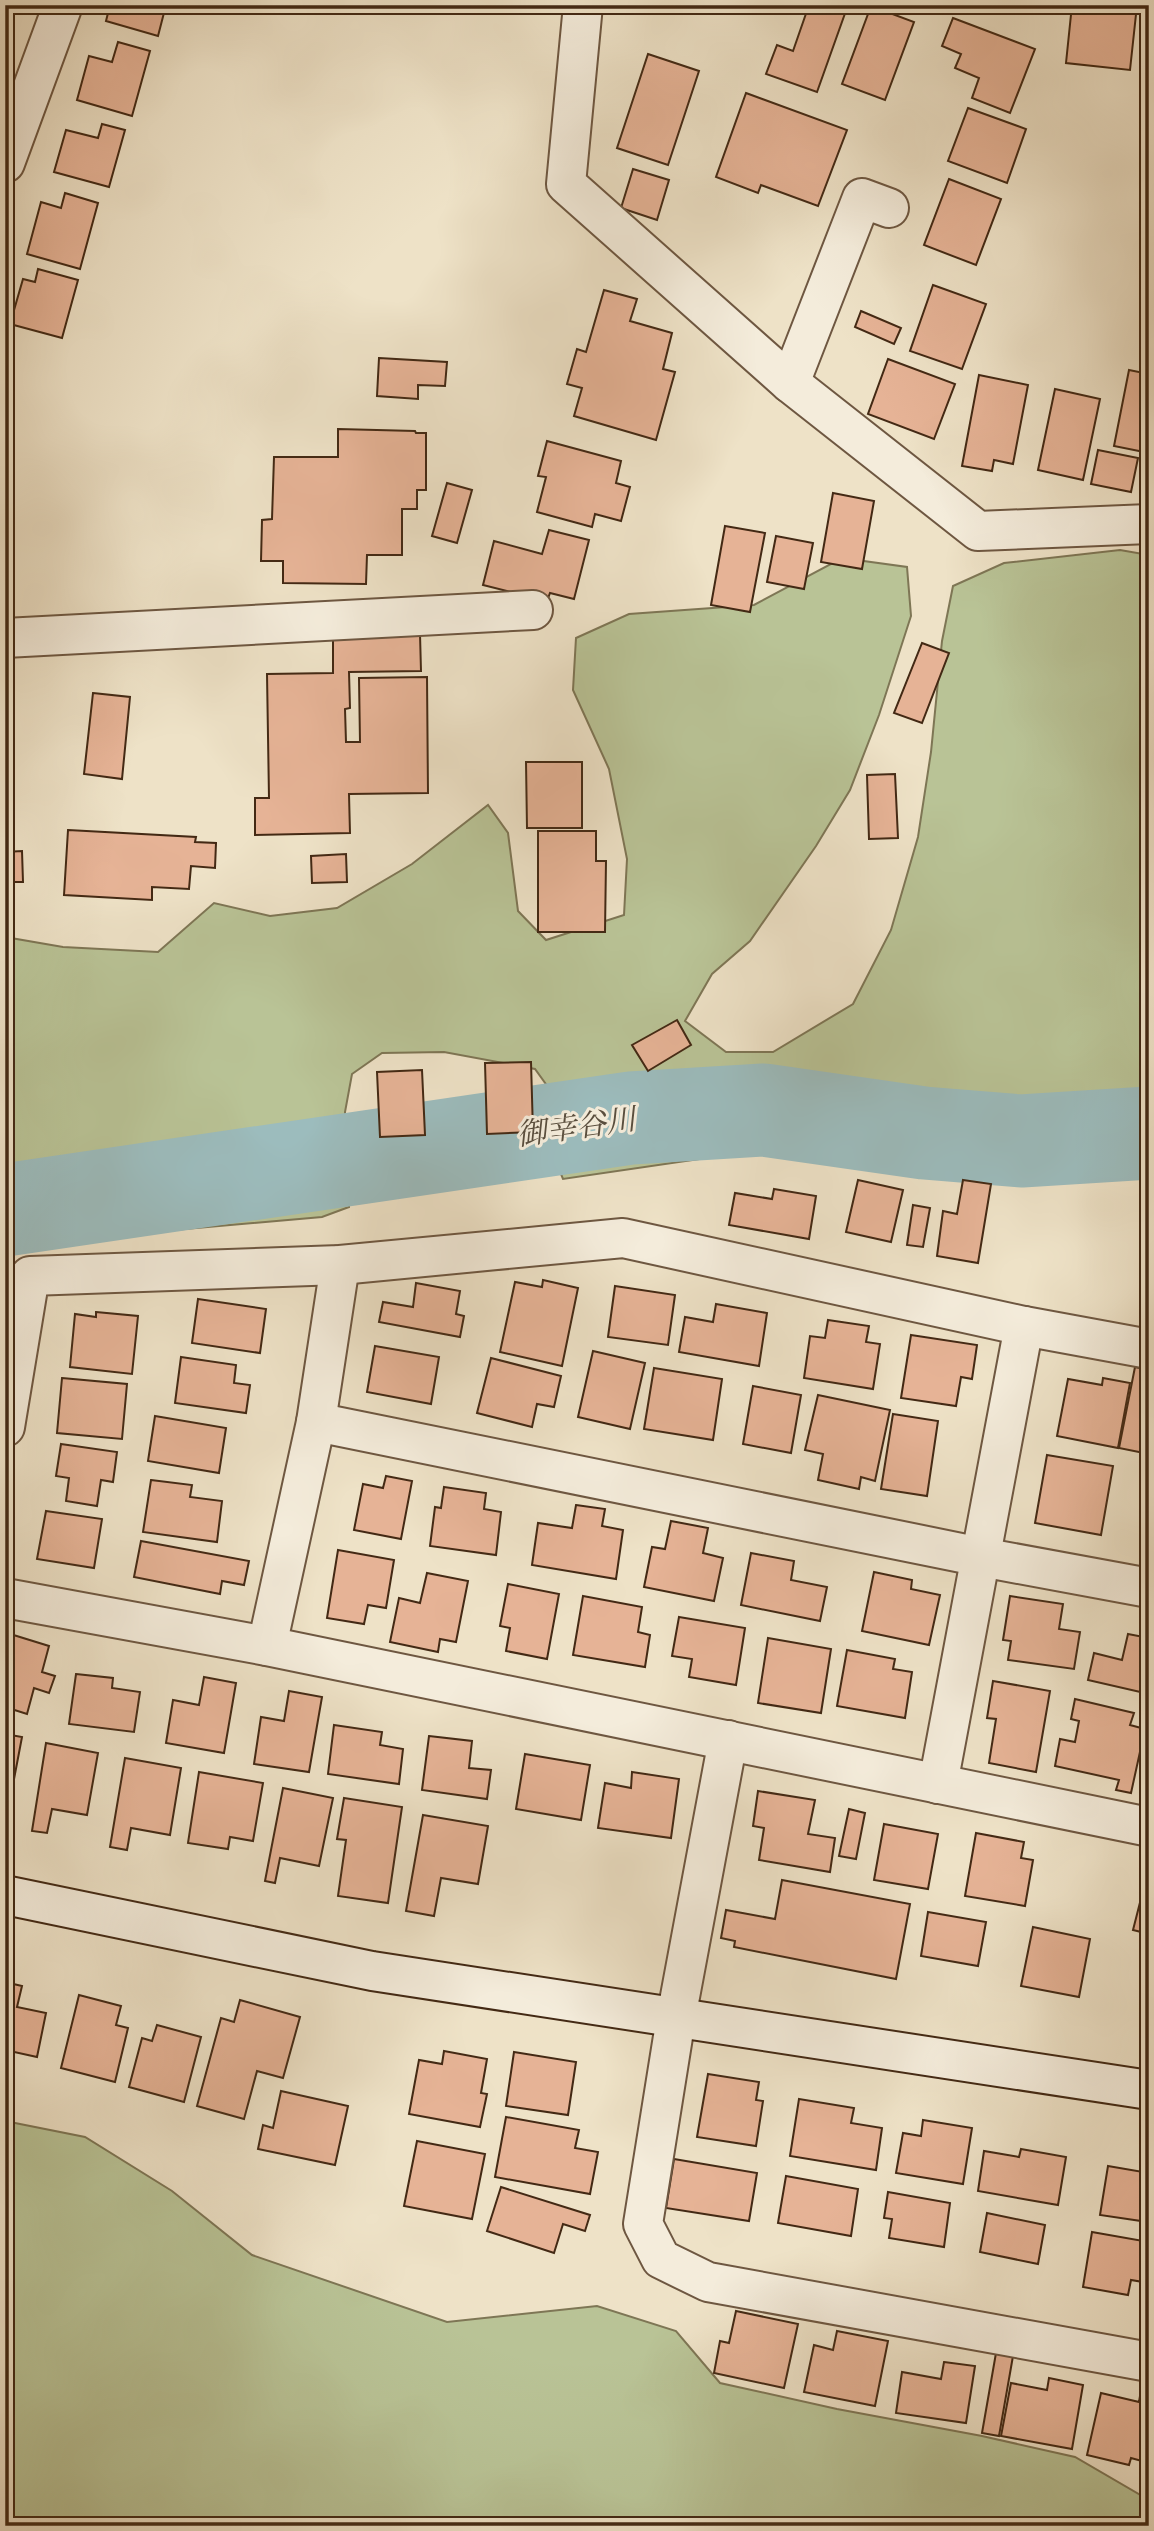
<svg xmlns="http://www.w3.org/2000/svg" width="1154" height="2531" viewBox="0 0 1154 2531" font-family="Alegreya,'Noto Serif JP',serif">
	<rect width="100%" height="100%" fill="#eee2c7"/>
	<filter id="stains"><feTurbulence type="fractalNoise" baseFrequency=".00286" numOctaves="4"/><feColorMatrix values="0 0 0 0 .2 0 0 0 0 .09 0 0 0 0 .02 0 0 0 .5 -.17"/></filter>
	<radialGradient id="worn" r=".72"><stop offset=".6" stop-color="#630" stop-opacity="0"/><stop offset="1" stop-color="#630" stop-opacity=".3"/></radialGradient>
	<g fill="#b9c396" stroke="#7e7655" stroke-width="2">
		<path d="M1120 550 1149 555V1101L963 1113 907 1109 782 1154 713 1157 563 1179 553 1155 558 1101 535 1069 444 1052 382 1053 352 1074 345 1112 349 1207 322 1217 117 1235 5 1224V937L63 947 158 952 214 903 270 916 337 908 412 864 488 805 508 833 518 911 546 940 624 915 627 859 609 769 573 690 576 638 629 614 754 605 842 558 907 567 911 616 879 715 850 790 816 846 750 941 712 974 685 1021 726 1052H773L853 1004 891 930 918 837 931 752 942 641 953 586 1004 563Z"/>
		<path d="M5 2121 85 2137 172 2191 252 2255 447 2322 597 2306 676 2331 720 2383 837 2409 982 2436 1075 2457 1142 2496 1149 2508V2526H5Z"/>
	</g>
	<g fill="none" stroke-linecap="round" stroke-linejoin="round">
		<path stroke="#9cbcbd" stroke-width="93" d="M5 1210 631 1118 764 1110 924 1133 1021 1141 1149 1133"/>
	</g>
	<g fill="#e6b396" stroke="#432914" stroke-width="2">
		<path d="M110 5H166L158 36 106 21Z"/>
		<path d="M809 5H848L817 92 766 74 777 45 793 51Z"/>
		<path d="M1072 5H1137L1130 70 1066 63Z"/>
		<path d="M871 6 914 22 885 100 842 84Z"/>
		<path d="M953 18 1035 49 1010 113 972 98 979 78 955 68 961 54 942 46Z"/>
		<path d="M118 42 150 51 132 116 77 100 89 56 112 62Z"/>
		<path d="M648 54 699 71 668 165 617 148Z"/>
		<path d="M746 93 847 130 818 206 761 185 758 193 716 177Z"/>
		<path d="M968 108 1026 129 1007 183 948 161Z"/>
		<path d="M102 124 125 130 109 187 54 172 66 130 98 138Z"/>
		<path d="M633 169 669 180 657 220 621 208Z"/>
		<path d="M949 179 1001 199 976 265 924 245Z"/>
		<path d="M65 193 98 203 80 269 27 254 41 202 61 208Z"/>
		<path d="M38 269 78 280 62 338 10 324 23 279 35 282Z"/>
		<path d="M933 285 986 304 962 369 910 351Z"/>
		<path d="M604 290 637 299 630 321 672 333 663 369 675 372 656 440 574 416 582 388 567 384 577 349 586 352Z"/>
		<path d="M861 311 901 328 894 344 855 327Z"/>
		<path d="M379 358 447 362 445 386 418 385V399L377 396Z"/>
		<path d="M888 359 955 384 934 439 868 414Z"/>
		<path d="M1129 370 1149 374V453L1114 446Z"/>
		<path d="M979 375 1028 385 1013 464 994 460 992 471 962 466Z"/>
		<path d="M1055 389 1100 399 1083 480 1038 470Z"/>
		<path d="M338 429 415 431 416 433H426V490H417V509H402V555H367L366 584 283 583V561H261L262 520 272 519 274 457H338Z"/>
		<path d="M547 441 621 461 616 483 630 487 621 521 595 514 592 527 537 512 546 477 538 476Z"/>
		<path d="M1098 450 1138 458 1131 492 1091 484Z"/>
		<path d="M447 483 472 490 457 543 432 536Z"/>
		<path d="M833 493 874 501 862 569 821 562Z"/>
		<path d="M725 526 765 533 750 612 711 605Z"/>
		<path d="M549 530 589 540 574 599 550 593 547 601 483 585 494 541 542 554Z"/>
		<path d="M776 536 813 543 804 589 767 582Z"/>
		<path d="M420 634 421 671 349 672 350 708 345 709 346 742H360L359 678 427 677 428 793 349 794 350 833 255 835V798H269L267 674 333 673V635Z"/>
		<path d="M922 643 949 653 922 723 894 713Z"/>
		<path d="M93 693 130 697 122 779 84 774Z"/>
		<path d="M526 762H582V828H527Z"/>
		<path d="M895 774 898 838 869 839 867 775Z"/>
		<path d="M68 830 196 837 195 842 216 843 215 868 191 866 189 889 152 887V900L64 895Z"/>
		<path d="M538 831H596V861H606L605 932H538Z"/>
		<path d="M22 851 23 882H5V852Z"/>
		<path d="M346 854 347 882 312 883 311 856Z"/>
		<path d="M677 1020 691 1045 648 1071 632 1045Z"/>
		<path d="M531 1062 533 1132 487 1134 485 1063Z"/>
		<path d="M422 1070 425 1135 380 1137 377 1072Z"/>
		<path d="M858 1180 903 1190 891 1242 846 1232Z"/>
		<path d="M963 1180 991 1184 978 1263 937 1256 943 1211 957 1214Z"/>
		<path d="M774 1189 816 1196 809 1239 729 1225 735 1193 772 1199Z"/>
		<path d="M913 1205 930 1208 923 1247 907 1245Z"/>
		<path d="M543 1280 578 1288 562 1366 500 1352 515 1282 542 1287Z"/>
		<path d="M416 1283 460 1291 456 1314 464 1316 460 1337 379 1322 383 1302 413 1307Z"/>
		<path d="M615 1286 675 1295 668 1345 608 1337Z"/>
		<path d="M198 1299 266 1309 260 1353 192 1343Z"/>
		<path d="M716 1304 767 1313 759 1366 679 1352 685 1317 713 1322Z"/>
		<path d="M96 1312 138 1316 132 1374 70 1367 75 1314 96 1317Z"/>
		<path d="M828 1320 869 1326 866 1342 880 1344 873 1389 804 1378 810 1336 825 1338Z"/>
		<path d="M911 1335 977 1345 972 1379 961 1377 956 1406 901 1398Z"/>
		<path d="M375 1346 439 1357 431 1404 367 1392Z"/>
		<path d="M593 1351 645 1363 630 1429 578 1417Z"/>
		<path d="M181 1357 236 1365 234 1383 250 1385 246 1413 175 1403Z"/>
		<path d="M491 1358 561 1376 554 1407 537 1404 532 1427 477 1413Z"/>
		<path d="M1135 1367 1149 1370V1454L1119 1448Z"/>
		<path d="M654 1368 722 1379 713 1440 644 1429Z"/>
		<path d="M62 1378 127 1384 122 1439 57 1433Z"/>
		<path d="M1103 1378 1130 1383 1118 1448 1057 1436 1068 1379 1102 1385Z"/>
		<path d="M753 1386 801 1395 791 1453 743 1444Z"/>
		<path d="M818 1395 890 1410 875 1481 861 1477 859 1489 818 1480 823 1454 805 1450Z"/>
		<path d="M893 1414 938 1421 927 1496 881 1489Z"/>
		<path d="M155 1416 226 1428 219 1473 148 1461Z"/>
		<path d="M61 1444 117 1452 113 1482 101 1480 97 1506 66 1501 69 1478 56 1476Z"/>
		<path d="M1047 1455 1113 1466 1101 1535 1035 1523Z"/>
		<path d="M386 1476 412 1481 401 1539 354 1530 363 1484 383 1488Z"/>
		<path d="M151 1480 192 1485 190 1497 222 1501 217 1542 143 1532Z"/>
		<path d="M444 1487 486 1493 484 1509 501 1512 496 1555 430 1546 435 1507 441 1508Z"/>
		<path d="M576 1505 605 1509 602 1526 623 1530 616 1579 532 1565 538 1523 572 1528Z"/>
		<path d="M46 1511 102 1519 94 1568 37 1559Z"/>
		<path d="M671 1521 708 1528 703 1553 723 1558 714 1601 644 1587 652 1547 665 1549Z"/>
		<path d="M141 1541 249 1561 244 1585 222 1581 220 1594 134 1577Z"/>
		<path d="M338 1550 394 1560 386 1608 368 1605 364 1624 327 1618Z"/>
		<path d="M751 1553 794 1561 791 1580 827 1587 820 1621 741 1605Z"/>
		<path d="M874 1572 912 1580 911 1589 940 1595 929 1645 862 1631Z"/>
		<path d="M427 1573 468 1581 456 1642 440 1639 438 1652 390 1642 399 1598 420 1603Z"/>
		<path d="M508 1584 559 1594 547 1659 506 1651 510 1628 500 1626Z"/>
		<path d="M583 1596 642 1607 638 1632 650 1635 645 1667 573 1655Z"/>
		<path d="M1010 1596 1063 1604 1059 1629 1080 1632 1074 1669 1008 1660 1011 1641 1003 1640Z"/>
		<path d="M679 1617 745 1628 736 1685 689 1677 692 1659 672 1656Z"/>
		<path d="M7 1633 49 1646 42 1672 55 1676 49 1693 34 1688 27 1714 5 1707Z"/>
		<path d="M1128 1634 1149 1638V1694L1088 1680 1094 1653 1122 1660Z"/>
		<path d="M768 1638 831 1649 821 1713 758 1703Z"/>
		<path d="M847 1650 895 1659 893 1669 912 1672 905 1718 837 1706Z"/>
		<path d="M76 1674 113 1678 112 1688 140 1692 134 1732 69 1724Z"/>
		<path d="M204 1677 236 1683 224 1753 166 1743 173 1700 199 1705Z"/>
		<path d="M993 1681 1050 1691 1036 1772 989 1763 996 1719 987 1718Z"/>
		<path d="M289 1691 322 1697 309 1772 254 1764 261 1717 284 1721Z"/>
		<path d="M1075 1699 1134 1713 1130 1725 1145 1729 1131 1793 1116 1790 1119 1780 1055 1766 1060 1739 1075 1742 1079 1721 1071 1719Z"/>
		<path d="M334 1725 382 1732 380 1745 403 1749 399 1784 328 1774Z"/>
		<path d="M5 1734 22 1737 11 1795 5 1794Z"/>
		<path d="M429 1736 472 1741 469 1768 491 1770 487 1799 422 1790Z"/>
		<path d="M46 1743 98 1753 87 1815 52 1809 47 1833 32 1831Z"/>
		<path d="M525 1754 590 1765 581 1820 516 1809Z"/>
		<path d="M125 1758 181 1768 170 1835 131 1828 127 1850 110 1847Z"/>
		<path d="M199 1772 263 1783 253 1841 230 1837 228 1849 188 1843Z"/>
		<path d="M632 1772 679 1779 671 1838 598 1828 605 1783 631 1788Z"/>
		<path d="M283 1788 333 1798 319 1866 280 1858 275 1883 265 1881Z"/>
		<path d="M758 1791 815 1800 808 1834 835 1838 830 1872 759 1860 764 1828 753 1826Z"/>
		<path d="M344 1798 402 1807 388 1903 338 1896 346 1840 337 1839Z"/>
		<path d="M849 1809 865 1813 856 1859 839 1856Z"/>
		<path d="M423 1815 488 1826 478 1884 441 1878 434 1916 406 1911Z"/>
		<path d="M884 1824 938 1834 928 1889 874 1880Z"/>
		<path d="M976 1833 1024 1842 1021 1858 1033 1860 1025 1906 965 1896Z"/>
		<path d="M1149 1867V1934L1133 1930Z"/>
		<path d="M782 1880 910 1904 896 1979 734 1947 735 1941 721 1938 726 1910 775 1919Z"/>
		<path d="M928 1912 986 1922 978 1966 921 1956Z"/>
		<path d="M1033 1927 1090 1939 1079 1997 1021 1986Z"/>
		<path d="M5 1982 22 1986 17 2007 46 2013 37 2057 5 2050Z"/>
		<path d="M79 1995 121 2006 116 2025 128 2028 115 2082 61 2068Z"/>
		<path d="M240 2000 300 2017 283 2078 257 2071 244 2119 197 2106 221 2018 234 2022Z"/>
		<path d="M157 2025 201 2037 184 2102 129 2087 142 2038 152 2041Z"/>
		<path d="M444 2051 487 2059 481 2093 487 2094 480 2127 409 2114 419 2060 442 2064Z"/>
		<path d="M514 2052 576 2062 568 2115 506 2106Z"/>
		<path d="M708 2074 759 2082 756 2100 763 2101 756 2146 697 2137Z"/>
		<path d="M281 2091 348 2106 335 2165 258 2149 263 2125 273 2128Z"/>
		<path d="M799 2099 854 2108 851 2123 882 2128 876 2170 790 2156Z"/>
		<path d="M506 2117 579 2130 575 2148 598 2152 590 2194 495 2177Z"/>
		<path d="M923 2120 972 2128 963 2184 896 2173 903 2133 921 2136Z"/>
		<path d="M417 2141 485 2154 472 2219 404 2206Z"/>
		<path d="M1021 2149 1066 2157 1058 2205 978 2191 984 2151 1019 2157Z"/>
		<path d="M674 2159 757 2173 749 2221 666 2208Z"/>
		<path d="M1108 2166 1149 2173 1148 2222 1100 2215Z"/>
		<path d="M786 2176 858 2189 851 2236 778 2223Z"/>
		<path d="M501 2187 590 2215 585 2231 563 2224 554 2253 487 2231Z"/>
		<path d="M888 2192 950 2203 944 2247 889 2238 892 2219 884 2218Z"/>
		<path d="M987 2213 1045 2225 1038 2264 980 2252Z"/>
		<path d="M1092 2232 1149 2242 1143 2282 1131 2280 1128 2295 1083 2287Z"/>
		<path d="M736 2311 798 2324 784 2388 714 2373 720 2341 729 2343Z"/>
		<path d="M837 2331 888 2341 875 2406 804 2392 814 2345 833 2350Z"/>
		<path d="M996 2353 1013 2356 999 2436 982 2433Z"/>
		<path d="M944 2362 975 2366 966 2423 896 2413 902 2372 941 2379Z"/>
		<path d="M1049 2378 1083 2385 1072 2449 1001 2436 1011 2383 1047 2390Z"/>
		<path d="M1141 2390 1149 2391V2463L1131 2458 1129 2465 1087 2455 1101 2393 1139 2402Z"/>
	</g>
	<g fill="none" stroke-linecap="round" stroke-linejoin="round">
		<defs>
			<g id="street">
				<path d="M583 5 566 184 790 383 978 531 1149 524"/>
				<path d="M5 163 63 5"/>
				<path d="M790 383 862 198 889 208"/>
				<path d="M5 638 533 610"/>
				<path d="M316 1422 981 1557 1149 1588"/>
				<path d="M5 1427 30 1276 340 1265 623 1238 1024 1326 1149 1349"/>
				<path d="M5 1598 267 1646 1149 1827"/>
				<path d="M267 1646 316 1422 340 1265"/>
				<path d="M728 1740 676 2018 643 2224 661 2259 708 2282 1149 2362"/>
				<path d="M938 1784 1024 1326"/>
			</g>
			<path id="secondary" d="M5 1895 372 1971 1149 2090"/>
		</defs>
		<use href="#street" stroke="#6e5741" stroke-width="42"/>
		<use href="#secondary" stroke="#432914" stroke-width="42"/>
		<use href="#street" stroke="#f4ecdb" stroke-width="38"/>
		<use href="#secondary" stroke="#f4ecdb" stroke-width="38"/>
	</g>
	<g text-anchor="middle" stroke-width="6" stroke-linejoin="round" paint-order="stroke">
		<g font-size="30" font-style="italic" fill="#594e3e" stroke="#f4ecdb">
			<text transform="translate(576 1127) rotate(-8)" y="10">御幸谷川</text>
		</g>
	</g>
	<rect width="1154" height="2531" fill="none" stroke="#eee2c7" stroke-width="28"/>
	<rect x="7" y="7" width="1140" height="2517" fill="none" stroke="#432914" stroke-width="3.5"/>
	<rect x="14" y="14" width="1126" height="2503" fill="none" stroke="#432914" stroke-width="2"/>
	<rect width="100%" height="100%" filter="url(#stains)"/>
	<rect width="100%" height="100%" fill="url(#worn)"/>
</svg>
